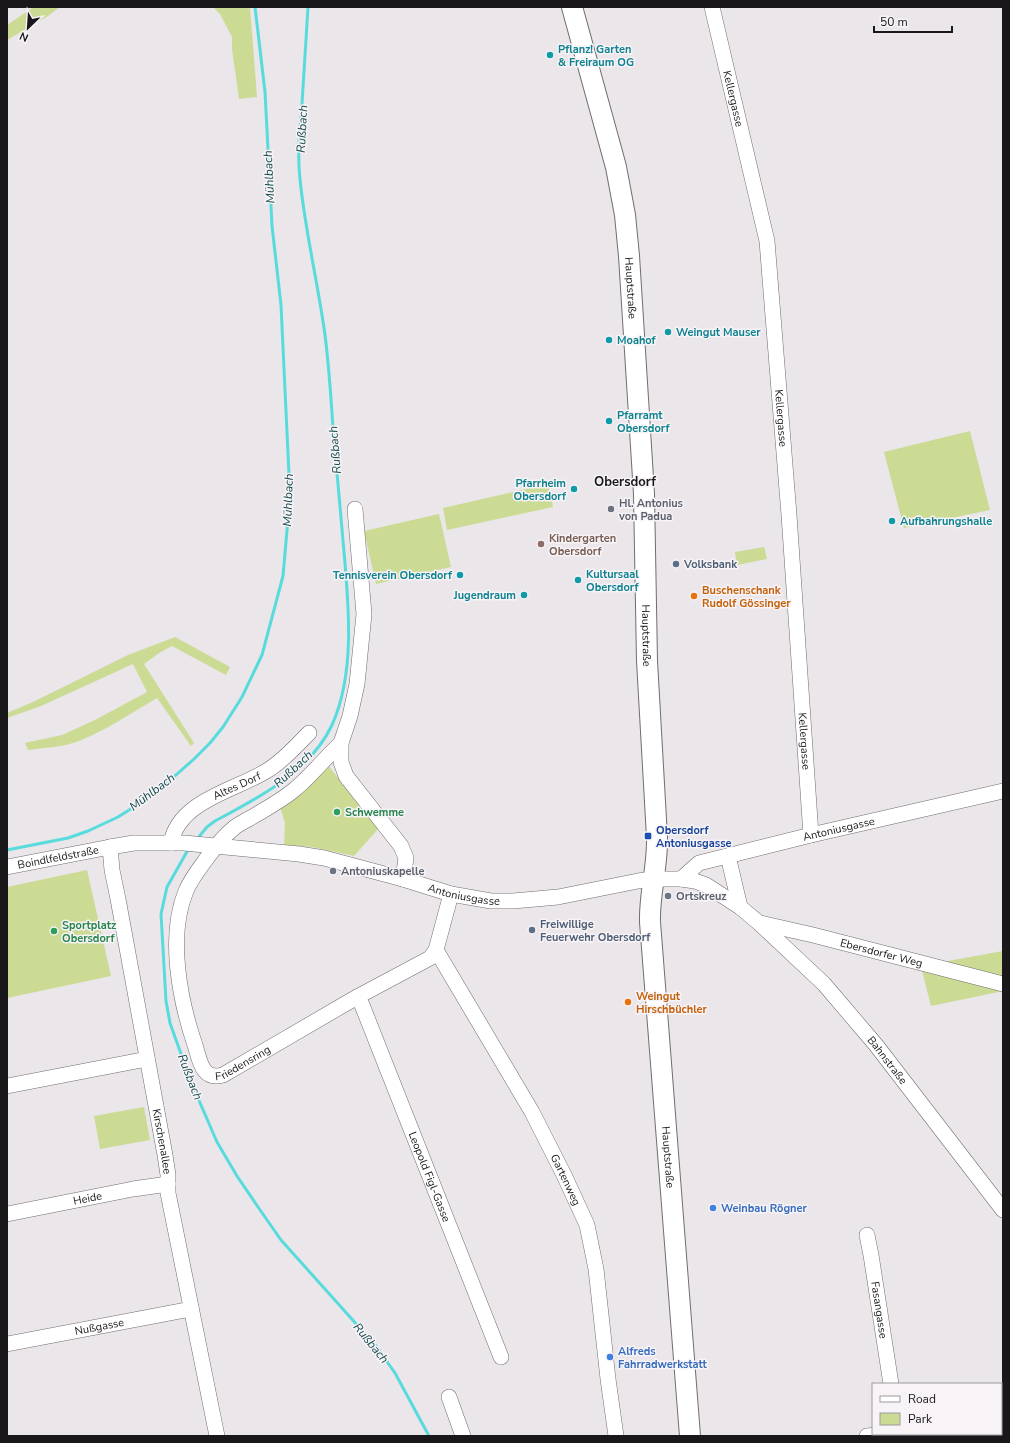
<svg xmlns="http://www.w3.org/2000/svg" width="1010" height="1443" viewBox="0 0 1010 1443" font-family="'Nunito Sans',sans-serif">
	<rect width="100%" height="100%" fill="#eae6e9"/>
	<g fill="#cbdb94">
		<path d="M34 7H60L48 16 7 40V25Z"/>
		<path d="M213 7H250L257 97 239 99 232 49V37L220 14Z"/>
		<path d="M970 431 990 510 904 528 884 452Z"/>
		<path d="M548 484 553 507 447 530 443 508Z"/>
		<path d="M439 514 451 567 376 584 364 531Z"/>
		<path d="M764 547 767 559 737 565 735 552Z"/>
		<path d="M175 637 230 667 226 675 172 646 159 653 144 664 194 743 191 746 157 698C131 713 107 730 79 741 63 747 44 748 28 750L25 743 62 735 95 720 147 692 133 664 41 706 7 718V713L33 702 128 655Z"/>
		<path d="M328 765 378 829 354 856 312 847 284 845 285 823 280 807Z"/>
		<path d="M87 870 111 976 7 998V887Z"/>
		<path d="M1003 951V979L937 963Z"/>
		<path d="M921 967 1003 991 931 1006Z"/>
		<path d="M144 1107 150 1140 100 1149 94 1116Z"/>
	</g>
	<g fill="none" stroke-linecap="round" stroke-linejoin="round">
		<g stroke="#58dbdc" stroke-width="3">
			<path d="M197 839 207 827 215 821C258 798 310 772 332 725 358 668 347 590 342 529 339 495 336 461 333 428 331 397 329 366 325 335 318 283 305 231 300 179 297 154 300 129 302 104 304 72 306 39 308 7"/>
			<path d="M189 848 167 887 161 914 166 1001 170 1023 191 1082 217 1142 237 1176 258 1207 281 1240 376 1346 395 1373 429 1436"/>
			<path d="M7 850 68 838 88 831 118 817 145 800 168 782 194 759 210 743 223 727 242 697 262 655 283 576 290 496 281 305 272 226 265 92 255 7"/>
		</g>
		<defs>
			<g id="minor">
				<path id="s1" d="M712 7 767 241 789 515 811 835"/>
				<path d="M355 509 364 614 357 684 350 716 341 743V762L346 776 401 846 406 858 403 879"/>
				<path id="s2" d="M341 743C325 758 310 777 294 790 283 799 271 806 259 813 251 818 242 822 235 827 224 836 215 847 207 858 199 869 191 879 186 891 167 936 180 1001 195 1045 200 1061 202 1081 223 1075L357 997 430 958 436 950 451 894"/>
				<path id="s3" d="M171 843C179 800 237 790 268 770 284 760 296 746 309 733"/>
				<path id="s4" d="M110 847 112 870 118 899 165 1155 168 1175V1193L217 1436"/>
				<path d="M728 856 740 907"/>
				<path id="s5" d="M7 867 110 847 134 843H184L299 854 324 858 403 879 451 894 491 901H513L558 897 638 881 653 879H681L695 881 706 885 740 907 759 923 824 984 876 1045 1003 1210"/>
				<path id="s6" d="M681 879 699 863 811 835 1003 791"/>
				<path id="s7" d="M760 923 813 935 1003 984"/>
				<path id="s8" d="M436 950 532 1112 564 1175 587 1225 596 1269 608 1379 616 1436"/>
				<path id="s9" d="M357 997 362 1005 501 1357"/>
				<path d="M7 1086 147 1059"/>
				<path id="s10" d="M7 1214 133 1189 168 1184"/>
				<path id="s11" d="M867 1235 871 1255 891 1384"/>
				<path id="s12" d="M7 1344 191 1309"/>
				<path d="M449 1397 463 1436"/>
				<path d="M1001 1421H1003"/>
				<path d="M898 1434 899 1436"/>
				<path d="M867 1436 888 1434"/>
			</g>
			<g id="major">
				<path id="s13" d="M572 7 616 167 625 215 629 256 644 494 647 661 657 837C658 866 649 894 650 922L690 1436"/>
			</g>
		</defs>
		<use href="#minor" stroke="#706d70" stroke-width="16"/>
		<use href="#major" stroke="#706d70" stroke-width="22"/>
		<use href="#minor" stroke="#fff" stroke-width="15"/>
		<use href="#major" stroke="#fff" stroke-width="20"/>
	</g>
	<g fill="#0f9aa8" stroke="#f7f3f7" stroke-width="1.5">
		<circle cx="550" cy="55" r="4"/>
		<circle cx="668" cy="332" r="4"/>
		<circle cx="609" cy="340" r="4"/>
		<circle cx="609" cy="421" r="4"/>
		<circle cx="574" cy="489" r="4"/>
		<circle cx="892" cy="521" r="4"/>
		<circle cx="460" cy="575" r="4"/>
		<circle cx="578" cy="580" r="4"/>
		<circle cx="524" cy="595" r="4"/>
	</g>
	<g fill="#6b7280" stroke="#f7f3f7" stroke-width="1.5">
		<circle cx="611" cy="509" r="4"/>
		<circle cx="333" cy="871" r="4"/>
		<circle cx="668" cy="896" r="4"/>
	</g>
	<circle fill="#8d6e63" stroke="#f7f3f7" stroke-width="1.5" cx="541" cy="544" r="4"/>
	<g fill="#5c6f8a" stroke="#f7f3f7" stroke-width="1.5">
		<circle cx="676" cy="564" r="4"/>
		<circle cx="532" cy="930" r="4"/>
	</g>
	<g fill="#e8710a" stroke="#f7f3f7" stroke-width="1.5">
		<circle cx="694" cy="596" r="4"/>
		<circle cx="628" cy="1002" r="4"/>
	</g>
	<g fill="#2e9e5b" stroke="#f7f3f7" stroke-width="1.5">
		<circle cx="337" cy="812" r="4"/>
		<circle cx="54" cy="931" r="4"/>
	</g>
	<rect fill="#1a4fb4" stroke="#f7f3f7" stroke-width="1.5" x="644" y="832" width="8" height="8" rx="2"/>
	<g fill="#3f7fe0" stroke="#f7f3f7" stroke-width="1.5">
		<circle cx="713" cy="1208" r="4"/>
		<circle cx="610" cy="1357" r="4"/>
	</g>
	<g text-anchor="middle" stroke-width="3" stroke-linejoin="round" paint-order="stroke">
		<g font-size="11" font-weight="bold" fill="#0d838f" stroke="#f7f3f7" text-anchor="start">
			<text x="558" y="53">Pflanz! Garten<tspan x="558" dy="13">&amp; Freiraum OG</tspan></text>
			<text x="676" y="336">Weingut Mauser</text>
			<text x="617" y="344">Moahof</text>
			<text x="617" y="419">Pfarramt<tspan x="617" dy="13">Obersdorf</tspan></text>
			<text x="566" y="487" text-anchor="end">Pfarrheim<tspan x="566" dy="13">Obersdorf</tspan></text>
			<text x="900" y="525">Aufbahrungshalle</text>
			<text x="586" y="578">Kultursaal<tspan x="586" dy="13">Obersdorf</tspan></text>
			<text x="452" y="579" text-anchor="end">Tennisverein Obersdorf</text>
			<text x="516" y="599" text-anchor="end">Jugendraum</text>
		</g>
		<g font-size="11" fill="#191719" stroke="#f7f3f7">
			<text dy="4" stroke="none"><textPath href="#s1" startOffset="94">Kellergasse</textPath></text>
			<text dy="4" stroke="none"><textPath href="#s13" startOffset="288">Hauptstraße</textPath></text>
			<text dy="4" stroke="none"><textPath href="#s1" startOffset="418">Kellergasse</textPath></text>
			<text dy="4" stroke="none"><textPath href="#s13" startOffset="636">Hauptstraße</textPath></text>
			<text dy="4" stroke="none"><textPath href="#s1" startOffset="742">Kellergasse</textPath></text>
			<text dy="4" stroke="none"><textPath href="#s3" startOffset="91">Altes Dorf</textPath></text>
			<text dy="4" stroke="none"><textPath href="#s6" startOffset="168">Antoniusgasse</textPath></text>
			<text dy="4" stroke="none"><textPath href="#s5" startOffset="52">Boindlfeldstraße</textPath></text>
			<text dy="4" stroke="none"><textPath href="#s5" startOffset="465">Antoniusgasse</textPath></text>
			<text dy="4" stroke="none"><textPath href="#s7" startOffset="125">Ebersdorfer Weg</textPath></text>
			<text dy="4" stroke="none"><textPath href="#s5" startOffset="964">Bahnstraße</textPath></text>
			<text dy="4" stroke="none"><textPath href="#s2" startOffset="445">Friedensring</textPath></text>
			<text dy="4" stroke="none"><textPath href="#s4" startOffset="299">Kirschenallee</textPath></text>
			<text dy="4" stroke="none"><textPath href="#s13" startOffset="1159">Hauptstraße</textPath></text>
			<text dy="4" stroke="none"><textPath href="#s9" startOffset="194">Leopold Figl-Gasse</textPath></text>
			<text dy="4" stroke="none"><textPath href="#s8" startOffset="264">Gartenweg</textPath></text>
			<text dy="4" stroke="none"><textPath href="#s10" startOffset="82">Heide</textPath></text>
			<text dy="4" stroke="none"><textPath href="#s11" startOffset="76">Fasangasse</textPath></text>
			<text dy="4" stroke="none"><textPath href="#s12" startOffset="94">Nußgasse</textPath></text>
		</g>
		<g font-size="11" font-weight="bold" fill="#5b616d" stroke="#f7f3f7" text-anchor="start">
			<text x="619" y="507">Hl. Antonius<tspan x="619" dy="13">von Padua</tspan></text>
			<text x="341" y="875">Antoniuskapelle</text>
			<text x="676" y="900">Ortskreuz</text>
		</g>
		<g font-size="11" font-weight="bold" fill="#785e54" stroke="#f7f3f7" text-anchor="start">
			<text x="549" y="542">Kindergarten<tspan x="549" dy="13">Obersdorf</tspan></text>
		</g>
		<g font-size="11" font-weight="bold" fill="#4e5e75" stroke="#f7f3f7" text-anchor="start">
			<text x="684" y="568">Volksbank</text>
			<text x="540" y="928">Freiwillige<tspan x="540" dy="13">Feuerwehr Obersdorf</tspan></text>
		</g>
		<g font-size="11" font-weight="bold" fill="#c56008" stroke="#f7f3f7" text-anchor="start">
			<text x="702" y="594">Buschenschank<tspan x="702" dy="13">Rudolf Gössinger</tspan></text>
			<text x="636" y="1000">Weingut<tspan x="636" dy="13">Hirschbüchler</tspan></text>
		</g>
		<g font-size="11" font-weight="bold" fill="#27864d" stroke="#f7f3f7" text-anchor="start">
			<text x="345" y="816">Schwemme</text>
			<text x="62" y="929">Sportplatz<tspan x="62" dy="13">Obersdorf</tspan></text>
		</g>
		<g font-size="11" font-weight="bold" fill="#164399" stroke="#f7f3f7" text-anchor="start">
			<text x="656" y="834">Obersdorf<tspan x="656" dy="13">Antoniusgasse</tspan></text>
		</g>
		<g font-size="11" font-weight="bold" fill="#366cbe" stroke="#f7f3f7" text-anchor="start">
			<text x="721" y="1212">Weinbau Rögner</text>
			<text x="618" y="1355">Alfreds<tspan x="618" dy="13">Fahrradwerkstatt</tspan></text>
		</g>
		<g font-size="12" font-style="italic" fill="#114b4c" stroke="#f7f3f7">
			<text transform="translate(302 129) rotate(-87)" y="4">Rußbach</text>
			<text transform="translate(269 177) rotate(-93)" y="4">Mühlbach</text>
			<text transform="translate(335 450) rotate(-95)" y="4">Rußbach</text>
			<text transform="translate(288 500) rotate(-88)" y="4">Mühlbach</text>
			<text transform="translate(293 769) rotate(-43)" y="4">Rußbach</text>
			<text transform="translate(152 792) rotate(-37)" y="4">Mühlbach</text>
			<text transform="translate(190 1077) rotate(69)" y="4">Rußbach</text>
			<text transform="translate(371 1343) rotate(51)" y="4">Rußbach</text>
		</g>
		<g font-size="13" font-weight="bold" fill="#191719" stroke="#f7f3f7">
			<text x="625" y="486">Obersdorf</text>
		</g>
	</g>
	<rect width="1010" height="1443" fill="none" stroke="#191719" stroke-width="16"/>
	<rect x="872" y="1383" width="130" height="52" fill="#f7f3f7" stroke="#9e9b9e"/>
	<rect x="880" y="1396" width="20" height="6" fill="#ffffff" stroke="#9e9b9e"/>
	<text x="908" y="1403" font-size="12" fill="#191719">Road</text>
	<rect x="880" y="1413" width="20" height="12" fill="#cbdb94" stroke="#9e9b9e"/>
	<text x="908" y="1423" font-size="12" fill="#191719">Park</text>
	<g transform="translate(28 28) rotate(205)" stroke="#f7f3f7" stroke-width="3" paint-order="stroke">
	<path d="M0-3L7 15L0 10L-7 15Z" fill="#191719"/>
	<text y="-6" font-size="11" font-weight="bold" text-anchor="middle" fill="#191719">N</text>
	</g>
	<path d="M874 26v6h78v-6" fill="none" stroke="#191719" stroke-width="2"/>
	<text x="880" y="26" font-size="12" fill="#191719" stroke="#f7f3f7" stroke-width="3" paint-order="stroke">50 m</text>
</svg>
